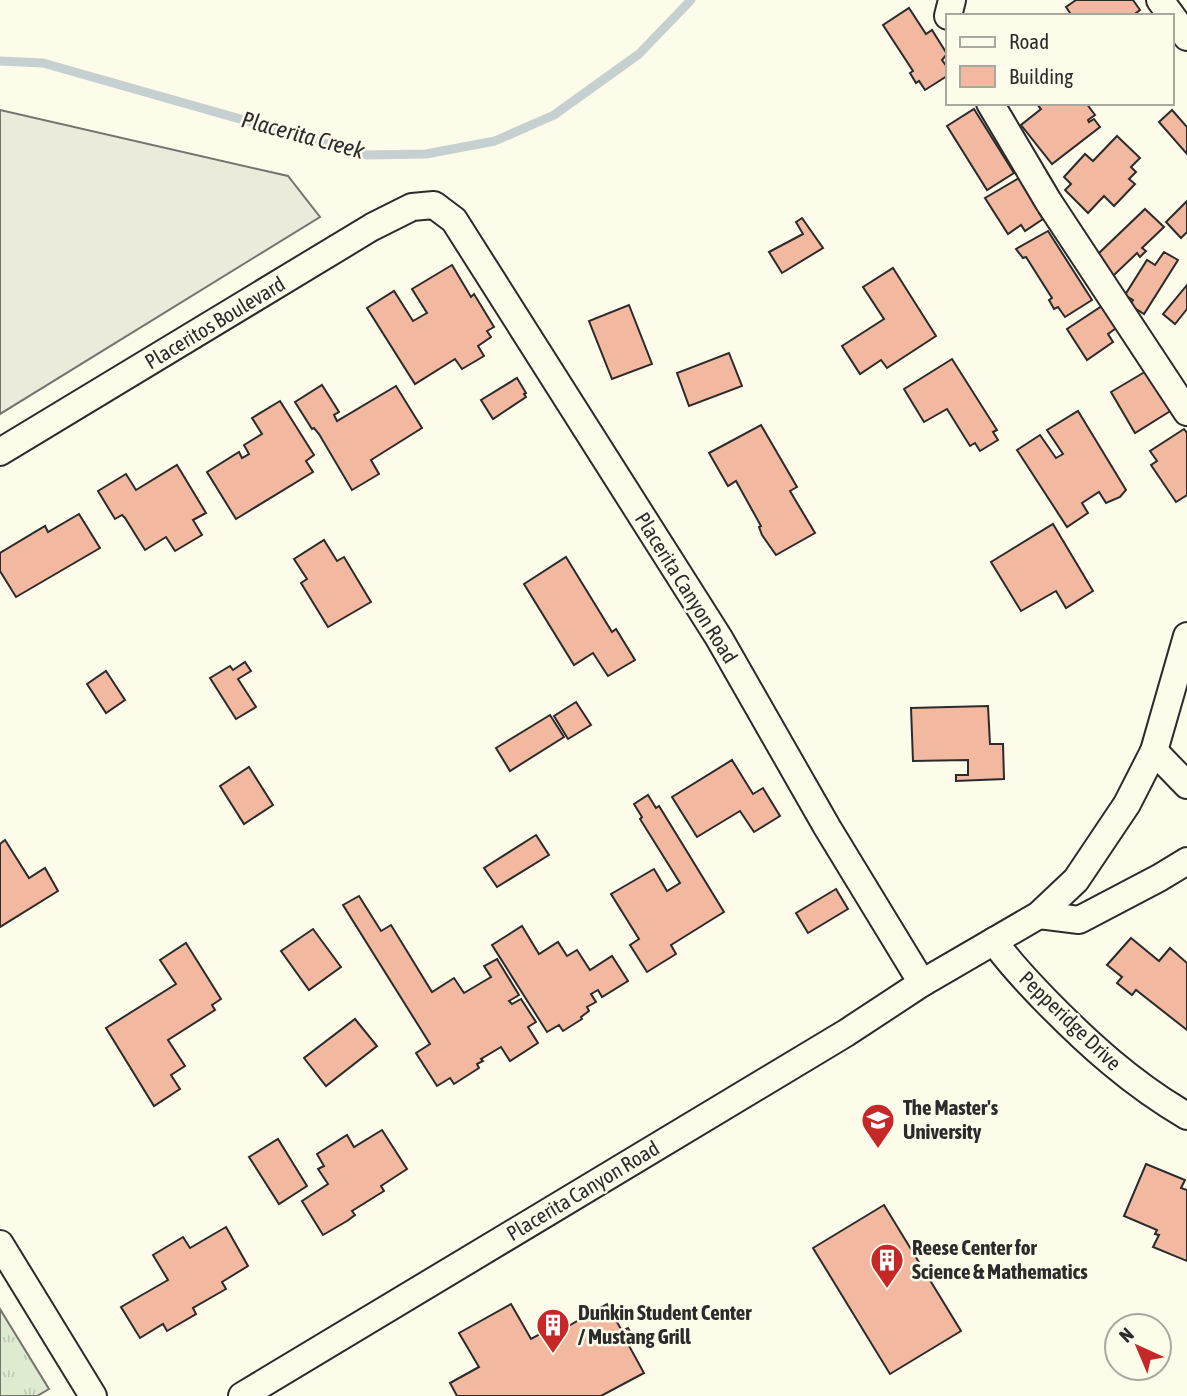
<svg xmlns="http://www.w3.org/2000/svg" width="1187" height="1396" viewBox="0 0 1187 1396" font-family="'Asap Condensed',sans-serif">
	<defs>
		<pattern id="grass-tufts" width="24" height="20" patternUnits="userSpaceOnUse" patternTransform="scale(1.75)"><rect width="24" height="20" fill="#deebd1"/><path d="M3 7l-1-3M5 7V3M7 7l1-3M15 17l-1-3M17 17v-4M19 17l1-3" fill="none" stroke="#bfcab4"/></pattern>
	</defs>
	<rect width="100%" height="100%" fill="#fdfbea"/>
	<path fill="url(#grass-tufts)" stroke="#74746e" stroke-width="2" d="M0 1309 49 1389 37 1396H0Z"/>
	<path fill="#eceadb" stroke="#74746e" stroke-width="2" d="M0 110 288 176 320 217 0 414Z"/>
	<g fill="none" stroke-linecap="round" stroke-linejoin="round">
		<path stroke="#c7d0d0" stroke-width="9" d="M0 61 43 63 367 155 426 154 495 141 554 115 639 54 691 0"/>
	</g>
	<g fill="#f2b8a0" stroke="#2b2b2b" stroke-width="2">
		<path d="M1076 0H1133L1140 10 1132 16H1072L1066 7Z"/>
		<path d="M909 8 926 34 932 30 947 54 942 60 947 67V76L925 90 919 81 916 83 910 73 913 71 883 25Z"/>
		<path d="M1036 103H1086L1095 115 1088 120 1089 122 1094 119 1100 127 1052 164 1021 125 1041 109Z"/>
		<path d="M974 109 1014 173 987 190 947 126Z"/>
		<path d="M1172 110 1187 127V154L1159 122Z"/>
		<path d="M1117 136 1140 158 1131 167 1136 172 1129 179 1135 184 1114 206 1104 196 1088 213 1065 190 1071 184 1064 177 1085 154 1093 161Z"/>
		<path d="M1019 178 1044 210 1039 213 1043 219 1025 231 1021 225 1008 234 985 198Z"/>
		<path d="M1187 201V232L1181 238 1166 222Z"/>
		<path d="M1145 209 1164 227 1142 248 1146 251 1140 257 1137 253 1112 277 1098 254Z"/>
		<path d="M802 218 823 248 782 273 769 252 803 234 796 222Z"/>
		<path d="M1048 231 1092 300 1065 317 1058 307 1054 309 1049 300 1052 298 1026 257 1023 258 1016 249Z"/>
		<path d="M1164 252 1178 260 1144 314 1130 305 1133 300 1125 295 1147 260 1155 265Z"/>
		<path d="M452 265 471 297 474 294 494 327 487 331 491 337 478 346 484 356 462 369 455 359 415 384 367 308 394 291 413 321 427 313 412 289Z"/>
		<path d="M893 268 936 336 887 368 881 360 860 374 842 346 884 319 863 287Z"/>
		<path d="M1187 285V309L1175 324 1163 314Z"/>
		<path d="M1105 304 1119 326 1108 334 1113 342 1087 360 1067 329Z"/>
		<path d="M629 305 652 364 612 379 589 321Z"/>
		<path d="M729 353 742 386 689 406 677 373Z"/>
		<path d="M952 359 997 430 993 432 998 440 980 451 975 443 970 446 947 409 924 422 904 389Z"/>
		<path d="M1148 370 1172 410 1135 433 1111 392Z"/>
		<path d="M517 378 526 393 524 394 526 397 493 419 481 400Z"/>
		<path d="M322 385 339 412 334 415 337 421 396 386 422 428 371 460 379 474 352 490 319 434 314 428 312 429 295 402Z"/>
		<path d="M280 401 314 455 306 461 313 472 236 519 207 472 239 452 242 458 249 454 244 445 262 434 252 418Z"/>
		<path d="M1078 411 1126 490 1120 497 1106 503 1099 492 1082 503 1088 513 1067 527 1017 450 1040 435 1056 458 1063 454 1047 430Z"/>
		<path d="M761 425 797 487 790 491 815 533 776 555 762 535 759 527 761 526 736 481 728 486 709 453Z"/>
		<path d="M1184 429 1187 433V495L1176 502 1151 465 1157 461 1150 451Z"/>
		<path d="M177 465 206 513 193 520 202 535 175 551 166 537 145 550 125 518 122 515 115 519 98 491 126 474 136 490Z"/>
		<path d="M79 514 100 548 16 597 0 571V553L45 526 48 532Z"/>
		<path d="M1053 524 1093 591 1066 608 1056 591 1021 611 991 562Z"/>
		<path d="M324 540 337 561 344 557 371 602 328 627 301 583 307 579 294 559Z"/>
		<path d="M566 557 612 632 616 629 635 660 608 676 593 653 574 665 524 584Z"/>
		<path d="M245 662 251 671 238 679 256 707 236 719 210 678 230 666 233 670Z"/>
		<path d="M106 671 125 700 106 713 87 684Z"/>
		<path d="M576 702 591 725 568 739 554 716Z"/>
		<path d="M988 706 990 744H1003L1004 779 956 781V775H968V760L913 761 911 708Z"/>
		<path d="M550 715 564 737 510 771 496 748Z"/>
		<path d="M732 760 753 794 763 788 780 816 754 832 740 811 697 837 672 797Z"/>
		<path d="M249 767 273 805 244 824 220 786Z"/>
		<path d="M648 795 656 808 659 806 724 912 671 945 676 954 647 972 630 945 639 939 611 894 654 869 667 891 680 883 640 819 642 817 634 804Z"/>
		<path d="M536 835 549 855 497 887 484 868Z"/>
		<path d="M5 840 29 878 45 868 58 891 0 927V844Z"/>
		<path d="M836 889 848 909 808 933 796 913Z"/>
		<path d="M359 896 381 931 391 925 432 992 454 978 464 993 491 977 484 966 497 959 519 995 509 1001 512 1004 521 999 536 1022 528 1027 538 1043 510 1061 501 1047 481 1059 483 1061 477 1064 479 1068 454 1084 450 1078 437 1086 416 1053 430 1044 343 905Z"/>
		<path d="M522 926 539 954 558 942 567 956 577 950 590 970 612 956 628 981 602 997 598 990 591 994 596 1002 587 1007 589 1011 581 1017 582 1019 563 1031 559 1025 547 1032 492 945Z"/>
		<path d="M313 929 341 967 309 990 281 951Z"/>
		<path d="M1131 938 1159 961 1170 948 1187 963V1030L1136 990 1132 995 1117 983 1122 977 1107 965Z"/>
		<path d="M186 943 221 999 212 1005 215 1010 168 1040 185 1066 171 1075 180 1089 154 1106 106 1028 176 984 160 960Z"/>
		<path d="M355 1019 377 1046 326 1086 304 1058Z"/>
		<path d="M382 1130 407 1169 381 1186 384 1191 352 1211 355 1215 347 1221 323 1235 302 1201 328 1184 318 1169 324 1166 317 1154 347 1135 354 1147Z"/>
		<path d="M278 1139 307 1186 279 1204 249 1157Z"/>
		<path d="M1146 1164 1185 1180 1181 1188 1187 1190V1261L1153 1247 1159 1235 1155 1234 1157 1230 1124 1216Z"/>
		<path d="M884 1205 961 1331 890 1374 813 1248Z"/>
		<path d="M226 1227 248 1266 222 1282 226 1289 193 1308 196 1314 167 1331 163 1324 140 1338 121 1307 168 1280 153 1255 183 1237 190 1248Z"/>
		<path d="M511 1304 531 1339 553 1327 556 1333 607 1304 622 1331 628 1328 635 1340 628 1344 644 1373 601 1396H457L450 1383 479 1367 459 1333Z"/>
	</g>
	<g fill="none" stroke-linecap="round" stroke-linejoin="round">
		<defs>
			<g id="minor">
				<path d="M1160 0 1187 37"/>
				<path d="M948 16 952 0"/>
				<path d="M990 103 1048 201 1187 412"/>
				<path d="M0 452 372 227 412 207 434 205 454 220 719 638 827 827 922 983"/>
				<path d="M1154 751 1187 785"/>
				<path d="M1039 915 1079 920 1159 878 1187 861"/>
				<path d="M994 941C1009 963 1026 980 1044 999 1088 1044 1132 1084 1187 1116"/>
				<path d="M0 1244 93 1396"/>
				<path d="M242 1396 846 1033 922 983 1039 915 1076 880 1127 804 1154 751 1187 636"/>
			</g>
		</defs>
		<use href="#minor" stroke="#2b2b2b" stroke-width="30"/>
		<use href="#minor" stroke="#fdfbea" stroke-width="26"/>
	</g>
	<defs>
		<symbol id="university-pin" viewBox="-11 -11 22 30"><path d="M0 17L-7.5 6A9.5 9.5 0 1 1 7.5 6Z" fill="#c62828" stroke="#fdfbea"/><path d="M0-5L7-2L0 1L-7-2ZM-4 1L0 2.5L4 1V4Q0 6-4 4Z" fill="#fff"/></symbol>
		<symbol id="building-pin" viewBox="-11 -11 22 30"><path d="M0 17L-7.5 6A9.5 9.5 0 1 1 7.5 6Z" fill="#c62828" stroke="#fdfbea"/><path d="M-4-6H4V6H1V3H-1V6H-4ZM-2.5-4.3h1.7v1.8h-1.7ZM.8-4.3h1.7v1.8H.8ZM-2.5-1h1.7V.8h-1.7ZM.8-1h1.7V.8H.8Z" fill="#fff"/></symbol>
	</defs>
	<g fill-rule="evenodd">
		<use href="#university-pin" x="859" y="1101" width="38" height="52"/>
		<use href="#building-pin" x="868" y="1241" width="38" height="52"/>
		<use href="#building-pin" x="534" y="1306" width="38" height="52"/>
	</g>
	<g text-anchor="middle" stroke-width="5" stroke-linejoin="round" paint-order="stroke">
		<g font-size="21" fill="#2b2b2b" stroke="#fdfbea">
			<text transform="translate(215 323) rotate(-31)" y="7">Placeritos Boulevard</text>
			<text transform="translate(686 588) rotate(58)" y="7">Placerita Canyon Road</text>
			<text transform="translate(1070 1021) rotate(44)" y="7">Pepperidge Drive</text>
			<text transform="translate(583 1191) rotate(-31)" y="7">Placerita Canyon Road</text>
		</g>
		<g font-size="21" font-weight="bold" fill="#2b2b2b" stroke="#fdfbea" text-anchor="start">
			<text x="903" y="1115">The Master's<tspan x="903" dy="24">University</tspan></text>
			<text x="912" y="1255">Reese Center for<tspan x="912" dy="24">Science &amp; Mathematics</tspan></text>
			<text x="578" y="1320">Dunkin Student Center<tspan x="578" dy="24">/ Mustang Grill</tspan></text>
		</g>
		<g font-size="23" font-style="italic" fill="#2b2b2b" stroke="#fdfbea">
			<text transform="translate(303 135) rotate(15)" y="8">Placerita Creek</text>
		</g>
	</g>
	<rect x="946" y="14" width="228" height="91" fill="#fdfbea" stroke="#a9a89e" stroke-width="2"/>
	<rect x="960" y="37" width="35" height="10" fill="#fdfbea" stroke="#a9a89e" stroke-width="2"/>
	<text x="1009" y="49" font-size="21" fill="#2b2b2b">Road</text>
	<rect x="960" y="66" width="35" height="21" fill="#f2b8a0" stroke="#a9a89e" stroke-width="2"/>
	<text x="1009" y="84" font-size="21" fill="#2b2b2b">Building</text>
	<g transform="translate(1138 1347) rotate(316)"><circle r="33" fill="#fdfbea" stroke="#a9a89e" stroke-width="2"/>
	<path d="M0-5L12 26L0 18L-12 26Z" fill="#c62828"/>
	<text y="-10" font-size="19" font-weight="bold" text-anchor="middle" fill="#2b2b2b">N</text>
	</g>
</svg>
